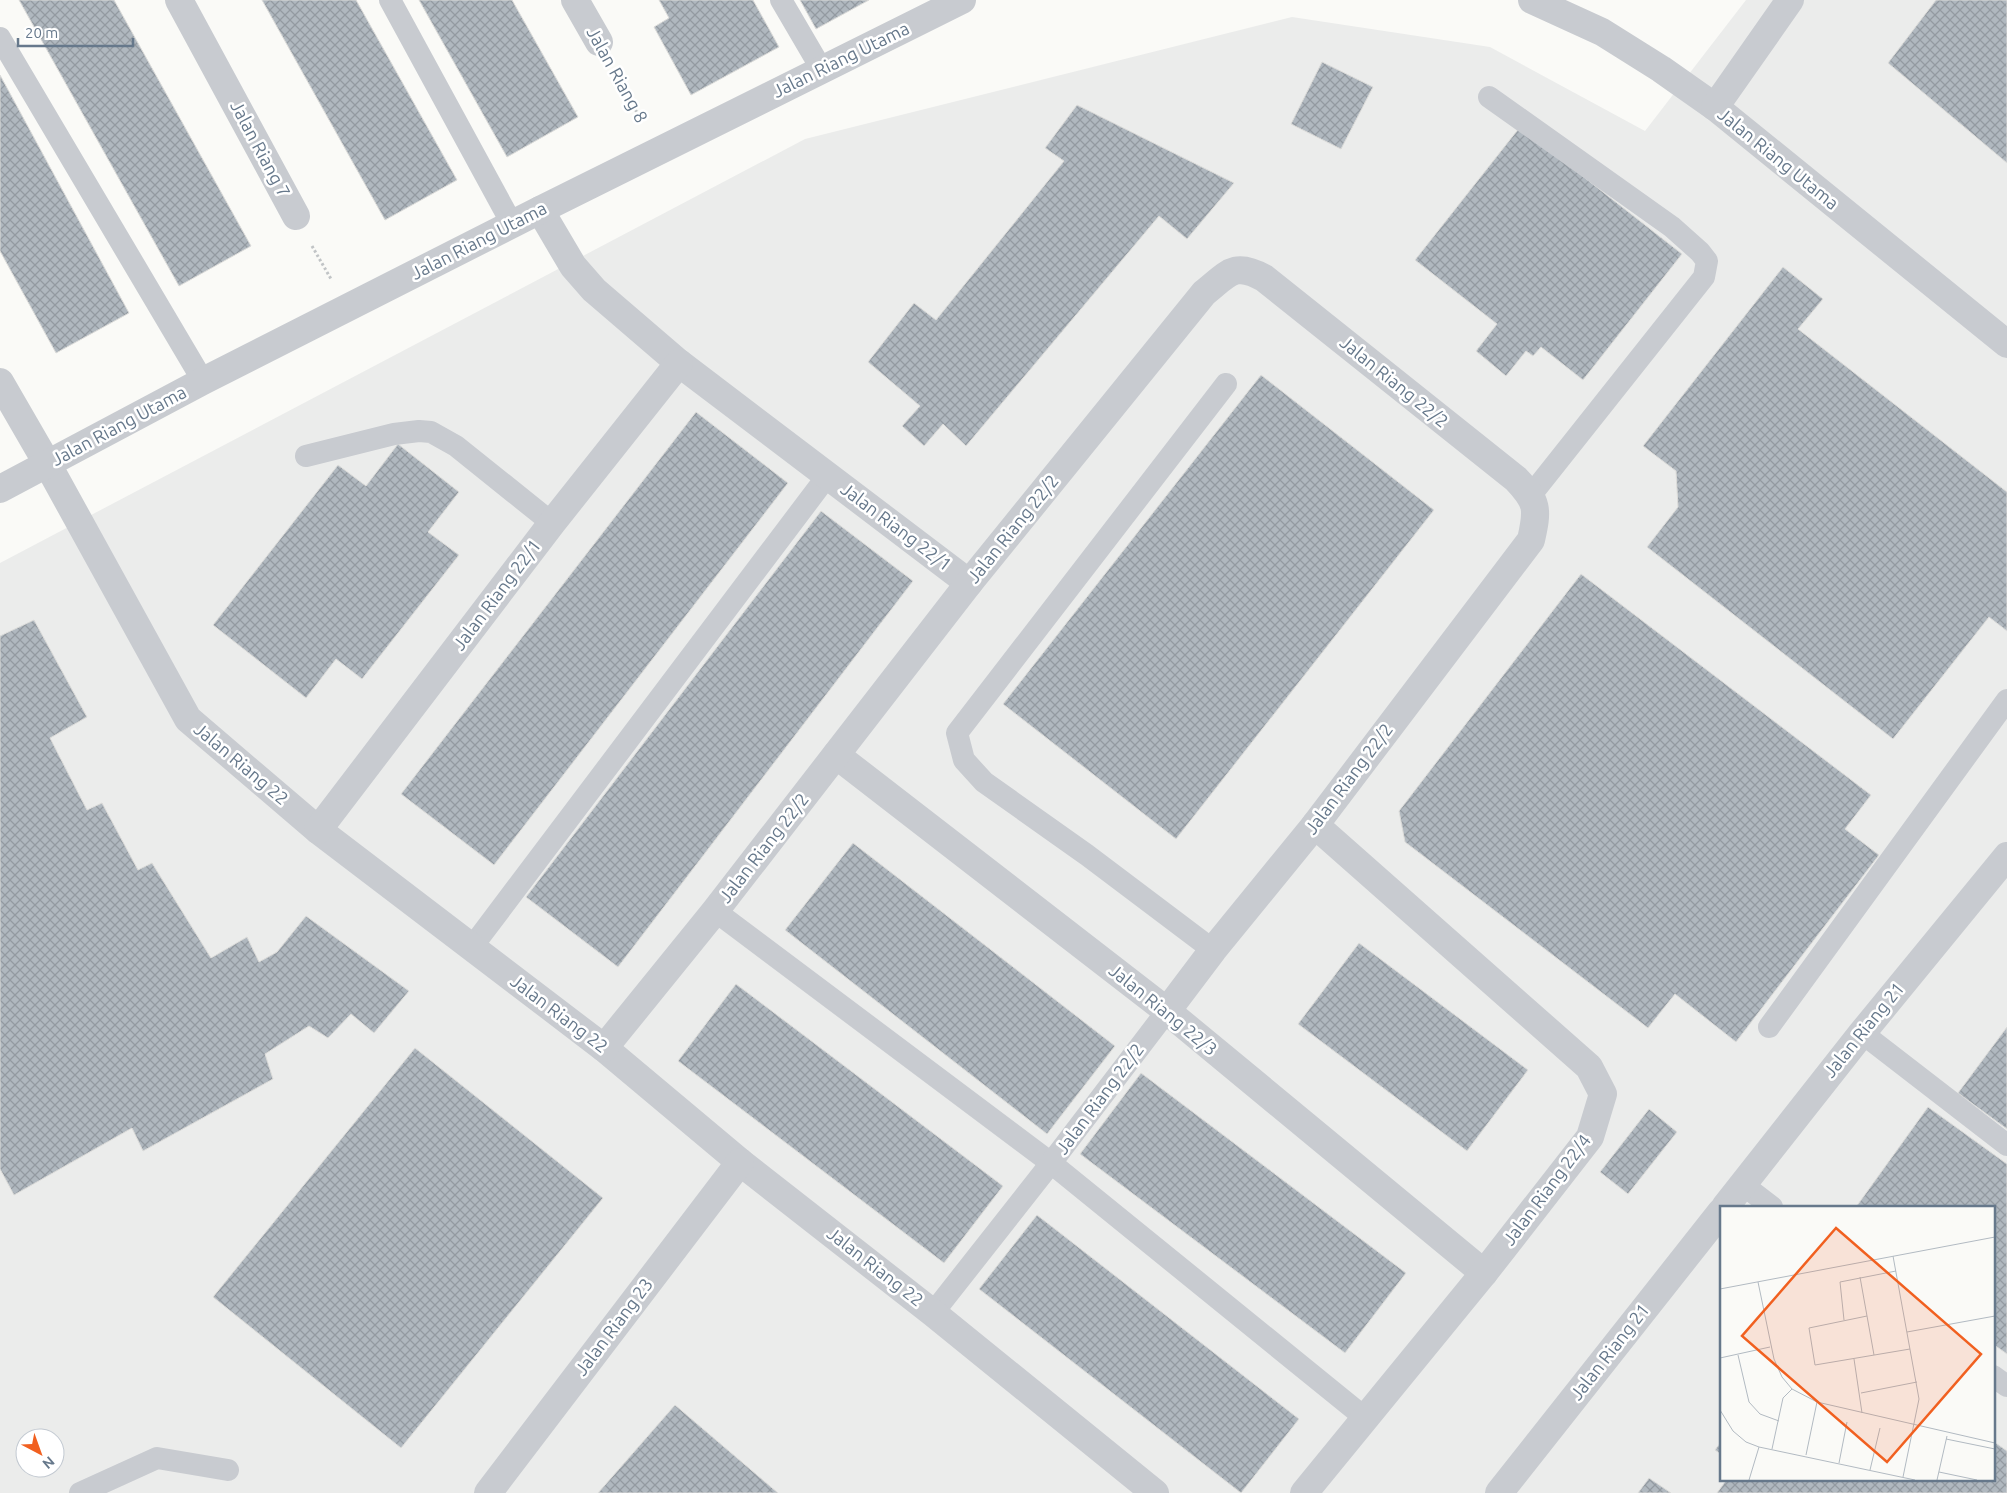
<svg xmlns="http://www.w3.org/2000/svg" width="2007" height="1493" viewBox="0 0 2007 1493" font-family="Ubuntu,sans-serif">
	<defs>
		<pattern id="building-cross-hatch" width="8" height="8" patternUnits="userSpaceOnUse" patternTransform="scale(1.25)"><rect width="8" height="8" fill="#b0b8bf"/><path d="M0 0l8 8M0 8l8-8" fill="none" stroke="#939aa1"/></pattern>
	</defs>
	<rect width="100%" height="100%" fill="#fafaf7"/>
	<path fill="#ebeceb" fill-rule="evenodd" d="M1746 0H2007V1493H0V563L805 139 1292 17 1490 47 1645 131ZM1721 1207H1993V1479H1721ZM25 1438H55V1468H25Z"/>
	<g fill="url(#building-cross-hatch)" stroke="#dcdcda">
		<path d="M19 0H114L251 246 179 286Z"/>
		<path d="M262 0H356L457 180 385 220Z"/>
		<path d="M419 0H512L578 117 507 157Z"/>
		<path d="M659 0H753L779 47 691 95 654 27 669 18Z"/>
		<path d="M800 0H869L816 29Z"/>
		<path d="M1936 0H2007V163L1888 63Z"/>
		<path d="M1322 62 1373 87 1341 149 1291 124Z"/>
		<path d="M0 75 129 313 56 353 0 251Z"/>
		<path d="M1077 105 1234 183 1187 239 1159 216 966 446 943 424 924 446 902 426 920 406 868 362 914 303 936 320 1064 161 1045 148Z"/>
		<path d="M1520 127 1682 254 1583 380 1541 347 1533 356 1526 351 1506 376 1476 351 1497 324 1415 260Z"/>
		<path d="M1783 267 1823 299 1798 329 2007 492V631L1989 617 1893 739 1647 547 1678 507 1676 471 1643 446Z"/>
		<path d="M1261 375 1434 510 1176 839 1003 704Z"/>
		<path d="M696 412 788 483 494 865 401 794Z"/>
		<path d="M398 444 459 492 428 532 459 555 362 679 336 659 306 698 213 625 338 465 366 486Z"/>
		<path d="M821 511 913 581 618 967 526 897Z"/>
		<path d="M1581 574 1871 795 1845 829 1879 855 1736 1042 1675 994 1648 1028 1405 842 1399 811Z"/>
		<path d="M34 620 87 717 50 738 87 810 102 803 138 870 152 863 211 958 247 937 259 962 277 952 306 916 409 991 374 1033 351 1014 328 1038 309 1026 265 1054 273 1079 143 1151 132 1128 14 1195 0 1169V636Z"/>
		<path d="M853 843 1115 1046 1047 1134 785 930Z"/>
		<path d="M1359 943 1528 1070 1467 1151 1298 1024Z"/>
		<path d="M736 984 1003 1186 944 1263 678 1061Z"/>
		<path d="M2007 1027V1129L1958 1093Z"/>
		<path d="M415 1048 603 1198 401 1448 213 1297Z"/>
		<path d="M1141 1073 1406 1273 1345 1353 1080 1154Z"/>
		<path d="M1928 1107 2007 1164V1354L1993 1344V1207H1856Z"/>
		<path d="M1649 1109 1677 1132 1628 1194 1600 1172Z"/>
		<path d="M1037 1215 1299 1419 1241 1493 979 1289Z"/>
		<path d="M675 1405 778 1493H598Z"/>
		<path d="M1993 1441 2007 1451V1493H1717L1727 1479H1993Z"/>
		<path d="M1721 1442V1454L1715 1450Z"/>
		<path d="M1649 1478 1671 1493H1638Z"/>
	</g>
	<g fill="none" stroke-linecap="round" stroke-linejoin="round">
		<g stroke="#c1c4c6" stroke-width="3" stroke-dasharray="2.5 2.5" stroke-linecap="butt">
			<path d="M614 70 642 122"/>
			<path d="M312 246 331 279"/>
		</g>
		<g stroke="#c8cbd0" stroke-width="22">
			<path d="M390 0 512 224"/>
			<path d="M781 0 822 70"/>
			<path d="M0 38 203 381"/>
			<path d="M1489 97 1672 227 1700 252 1707 261 1704 277 1531 495"/>
			<path d="M306 456 394 434 419 431 431 432 456 446 552 523"/>
			<path d="M715 911 1051 1163 1364 1417"/>
			<path d="M472 947 828 475"/>
			<path d="M1213 950 1087 855 984 782 964 760 957 733 1226 384"/>
			<path d="M1769 1027 2007 700"/>
			<path d="M1862 1033 2007 1145"/>
			<path d="M1742 1184 1772 1207"/>
			<path d="M933 1313 1051 1163 1167 1011"/>
			<path d="M1993 1376 2007 1386"/>
			<path d="M80 1493 157 1458 228 1470"/>
		</g>
		<g stroke="#c8cbd0" stroke-width="28">
			<path d="M179 0 296 216"/>
			<path d="M575 0 599 42"/>
			<path d="M1532 0 1602 32 1661 69 1715 107 2007 344"/>
			<path d="M1715 107 1790 0"/>
			<path d="M540 210 573 266 594 290 679 363 969 583"/>
			<path d="M0 382 48 465 188 719 318 830 604 1048 740 1162 933 1313 1155 1493"/>
			<path d="M0 489 203 381 540 210 962 0"/>
			<path d="M836 755 1167 1011 1484 1273"/>
			<path d="M318 830 552 523 679 363"/>
			<path d="M604 1048 715 911 969 583 1204 293C1228 274 1234 261 1264 278L1516 479C1538 502 1538 509 1531 540L1315 825 1213 950 1167 1011"/>
			<path d="M1725 1207 1862 1033 2007 856"/>
			<path d="M488 1493 740 1162"/>
			<path d="M1304 1493 1484 1273 1590 1137 1603 1094 1589 1067 1315 825"/>
			<path d="M1499 1493 1721 1212"/>
		</g>
	</g>
	<g text-anchor="middle" stroke-width="5" stroke-linejoin="round" paint-order="stroke">
		<g font-size="18" fill="#66788b" stroke="#fff">
			<text transform="translate(841 60) rotate(-26)" y="6">Jalan Riang Utama</text>
			<text transform="translate(617 75) rotate(61)" y="6">Jalan Riang 8</text>
			<text transform="translate(260 149) rotate(62)" y="6">Jalan Riang 7</text>
			<text transform="translate(1778 159) rotate(39)" y="6">Jalan Riang Utama</text>
			<text transform="translate(479 241) rotate(-27)" y="6">Jalan Riang Utama</text>
			<text transform="translate(1394 382) rotate(39)" y="6">Jalan Riang 22/2</text>
			<text transform="translate(119 426) rotate(-28)" y="6">Jalan Riang Utama</text>
			<text transform="translate(896 527) rotate(37)" y="6">Jalan Riang 22/1</text>
			<text transform="translate(1013 529) rotate(-51)" y="6">Jalan Riang 22/2</text>
			<text transform="translate(497 595) rotate(-53)" y="6">Jalan Riang 22/1</text>
			<text transform="translate(241 764) rotate(40)" y="6">Jalan Riang 22</text>
			<text transform="translate(1349 779) rotate(-53)" y="6">Jalan Riang 22/2</text>
			<text transform="translate(764 848) rotate(-52)" y="6">Jalan Riang 22/2</text>
			<text transform="translate(1163 1010) rotate(39)" y="6">Jalan Riang 22/3</text>
			<text transform="translate(559 1014) rotate(37)" y="6">Jalan Riang 22</text>
			<text transform="translate(1864 1030) rotate(-51)" y="6">Jalan Riang 21</text>
			<text transform="translate(1100 1099) rotate(-53)" y="6">Jalan Riang 22/2</text>
			<text transform="translate(1547 1190) rotate(-53)" y="6">Jalan Riang 22/4</text>
			<text transform="translate(875 1267) rotate(38)" y="6">Jalan Riang 22</text>
			<text transform="translate(614 1327) rotate(-53)" y="6">Jalan Riang 23</text>
			<text transform="translate(1610 1352) rotate(-52)" y="6">Jalan Riang 21</text>
		</g>
	</g>
	<g transform="translate(1720 1206)">
		<rect width="275" height="275" fill="#fafaf7"/>
		<path fill="none" stroke="#b2bac2" stroke-width="1" d="M173 50 199 193 183 271M140 71 154 149M38 76 54 153 62 171 72 183 97 196 275 237M0 83 275 31M147 110 89 122 95 159 190 143M124 114 120 76 176 65M187 126 275 110M18 149 29 196 40 208 59 215M0 152 50 141M134 153 142 207M141 187 197 176M0 204 13 225 26 236 39 241 195 274M226 233 275 243M52 243 63 192 72 183M86 249 97 196M119 257 127 216M150 264 160 222M219 266 257 274M29 274 39 241M217 274 227 230"/>
		<path fill="#f16020" fill-opacity="0.15" stroke="#f16020" stroke-width="2.5" d="M116 22 261 148 167 256 22 130Z"/>
		<rect width="275" height="275" fill="none" stroke="#66788b" stroke-width="2.5"/>
	</g>
	<g transform="translate(40 1453) rotate(139)"><circle r="24" fill="#ffffff" stroke="#c2c9d1"/>
	<path d="M0-4L9 19L0 12L-9 19Z" fill="#f16020"/>
	<text y="-8" font-size="14" font-weight="bold" text-anchor="middle" fill="#66788b">N</text>
	</g>
	<path d="M18 38v8h115v-8" fill="none" stroke="#66788b" stroke-width="2.5"/>
	<text x="25" y="38" font-size="15" fill="#66788b" stroke="#ffffff" stroke-width="4" paint-order="stroke">20 m</text>
</svg>
